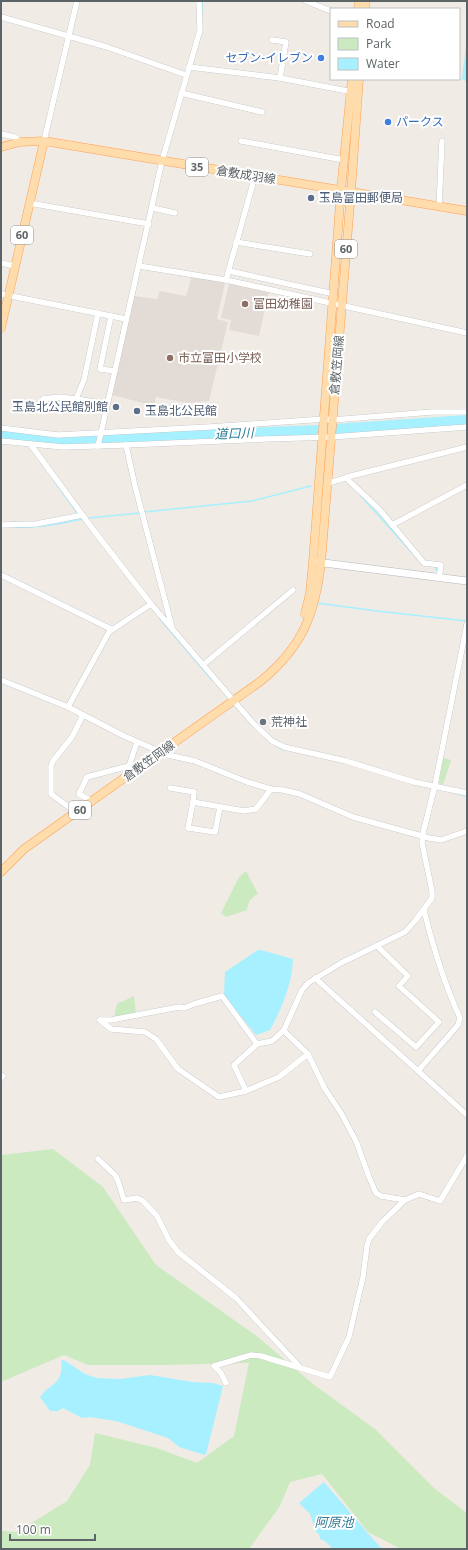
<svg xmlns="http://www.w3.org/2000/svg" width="468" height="1550" viewBox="0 0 468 1550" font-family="'Open Sans','Noto Sans JP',sans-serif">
	<rect width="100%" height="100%" fill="#f1ebe6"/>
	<g fill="#e3dcd6">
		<path d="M192 276 225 283 217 319 228 322 209 401 187 403 156 397 154 406 112 395 134 296 157 299 160 291 186 296Z"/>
		<path d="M229 284 269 291 259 336 229 330 231 320 221 318Z"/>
	</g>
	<g fill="#cbeac0">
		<path d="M443 758 451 760 443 785 439 783Z"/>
		<path d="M246 871 258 894C251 898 248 901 247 910L226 917 221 913 239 877Z"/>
		<path d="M134 996 136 1014 114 1018 117 1004Z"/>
		<path d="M53 1149 103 1187 156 1265 258 1337 313 1384 375 1429 435 1489 467 1513V1549H401L368 1532 322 1474 290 1482 280 1506 249 1549H1V1531L17 1532 67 1501 90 1465 95 1433 157 1448 197 1463 234 1436 249 1363 164 1365H88L64 1355 1 1382V1155Z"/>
	</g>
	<g fill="#a7f0ff">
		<path d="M467 37V82L462 79Z"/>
		<path d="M258 950H261L293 959C292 984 282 1008 270 1030L256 1035 224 995 225 972Z"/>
		<path d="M61 1360H64L85 1374 97 1378 120 1379 150 1375 193 1382 213 1383 223 1386 206 1454 205 1455 179 1447 168 1438 116 1421 90 1417 82 1418 63 1408 58 1411H50L40 1397C44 1391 49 1388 54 1384 61 1379 63 1367 61 1360Z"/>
		<path d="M324 1482 366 1531 382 1549H331V1547L325 1541 320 1539 319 1534 316 1532 310 1514 299 1503Z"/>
	</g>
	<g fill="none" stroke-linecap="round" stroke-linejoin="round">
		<g stroke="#a7f0ff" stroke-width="1.5">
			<path d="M202 1V12"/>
			<path d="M54 481 78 514"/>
			<path d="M361 496 423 565"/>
			<path d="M144 512 252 501 311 486"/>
			<path d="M88 518 140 513"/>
			<path d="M11 527C35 528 58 525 82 519"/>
			<path d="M436 567 437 571"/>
			<path d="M317 603 377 611 467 621"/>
			<path d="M160 619 212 680"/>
			<path d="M276 746 284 750"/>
			<path d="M458 794 467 796"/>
		</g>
		<path stroke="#a7f0ff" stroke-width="10" d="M1 434 83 442 117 438 319 430 467 420"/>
		<defs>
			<g id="street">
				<path d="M306 1 331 11"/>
				<path d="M1 17 107 47 186 75"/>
				<path d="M272 40 286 42 280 78"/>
				<path d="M189 67 280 78 353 92"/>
				<path d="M181 93 262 112"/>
				<path d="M1 134 15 137 20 142"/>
				<path d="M44 141 77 1"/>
				<path d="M241 141 344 160"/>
				<path d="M29 203 149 224"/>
				<path d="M439 207 442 141"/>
				<path d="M153 208 175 213"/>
				<path d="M236 242 310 254"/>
				<path d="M1 263 15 266"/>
				<path d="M139 266 226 280 467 333"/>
				<path d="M229 271 334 294"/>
				<path d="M226 280 255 176"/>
				<path d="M1 294 126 319"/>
				<path d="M98 313 84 380 76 399 107 404"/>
				<path d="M111 316 100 369 115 371"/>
				<path d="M43 399 59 397 76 399"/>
				<path d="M1 428 58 435 209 427 325 419 332 420 432 412H467"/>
				<path d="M1 441 63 447 126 445 265 439 331 437 467 427"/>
				<path d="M31 445 95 532 151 604 233 700 253 723 272 741 284 747 346 761 414 782 467 793"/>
				<path d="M126 445 135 486 172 627"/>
				<path d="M98 446 162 161 200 30 199 1"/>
				<path d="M346 478 379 509 424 563 441 565 439 578"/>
				<path d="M328 483 346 478 347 477 467 447"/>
				<path d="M1 525 36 524 83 515"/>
				<path d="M392 525 467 485"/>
				<path d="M1 575 111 629"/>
				<path d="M203 665 293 590"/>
				<path d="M1 680 68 707 124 736 168 755 195 761 247 782 271 789 283 790 300 794 353 817 429 838 441 840 467 831"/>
				<path d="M68 707 109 632 151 604"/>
				<path d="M170 788 194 792 193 802 244 811 256 809 271 789"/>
				<path d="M88 799 79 794 87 777 129 766 137 742"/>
				<path d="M193 802 188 828 215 832 220 807"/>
				<path d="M77 813 51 794V766L53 761 72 737 83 715"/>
				<path d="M315 978 467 1115"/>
				<path d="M375 1012 416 1047 439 1022 399 986 408 976 377 946"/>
				<path d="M100 1020H111L179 1007 184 1008 194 1004 222 996 257 1044 272 1041 284 1030 302 990 308 983 341 963 405 932 415 921 432 898V891L422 843 423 833 435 785 467 624"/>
				<path d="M100 1020 111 1029 145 1032 156 1039 178 1069 219 1097 246 1091 279 1077 308 1054"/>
				<path d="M284 1030 286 1033 308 1054 325 1089 341 1113 356 1141 369 1177 376 1193 381 1196 405 1200"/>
				<path d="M418 1071 458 1025 460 1018C444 983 433 947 424 910"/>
				<path d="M1 1078 3 1076"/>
				<path d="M246 1091 234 1065 257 1044"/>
				<path d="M98 1159 115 1175 118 1181 124 1200 137 1198 143 1201 157 1216 169 1240 178 1252 236 1298 299 1366"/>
				<path d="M226 1383 221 1373 214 1366 251 1355 261 1356 330 1377 349 1337 363 1277 367 1246 369 1239 383 1221 405 1200 419 1194 440 1201 467 1156"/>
			</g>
			<path id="secondary" d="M316 562 467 581"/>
			<g id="primary">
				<path d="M358 9 359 1"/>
				<path d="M365 9 366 1"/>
				<path d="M1 147 20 142 44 141 467 211"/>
				<path d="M1 328 44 141"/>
				<path d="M305 614 310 593 313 562 341 190 352 79"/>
				<path d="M1 872 24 849 261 681C302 647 315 615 321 563L351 192 359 79"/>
			</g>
		</defs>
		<use href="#street" stroke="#b1b6b9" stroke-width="6"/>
		<use href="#secondary" stroke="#b2b8bb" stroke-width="8"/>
		<use href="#primary" stroke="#fda052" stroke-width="9"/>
		<use href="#street" stroke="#fff" stroke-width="5.5"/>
		<use href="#secondary" stroke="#fff" stroke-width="7"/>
		<use href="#primary" stroke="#ffdcac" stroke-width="8"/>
	</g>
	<g fill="#3f7fe0" stroke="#fff" stroke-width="1.5">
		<circle cx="321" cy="58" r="4"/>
		<circle cx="388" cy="122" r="4"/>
	</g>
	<g fill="#5c6f8a" stroke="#fff" stroke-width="1.5">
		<circle cx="311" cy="198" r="4"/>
		<circle cx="116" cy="407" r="4"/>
		<circle cx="137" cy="411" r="4"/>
	</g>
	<g fill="#8d6e63" stroke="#fff" stroke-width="1.5">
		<circle cx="245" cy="304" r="4"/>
		<circle cx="170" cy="358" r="4"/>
	</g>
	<circle fill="#6b7280" stroke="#fff" stroke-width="1.5" cx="263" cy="722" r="4"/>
	<g text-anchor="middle" stroke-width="4" stroke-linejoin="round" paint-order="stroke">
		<g fill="#fff" stroke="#8e9295" stroke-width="1">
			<rect x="186" y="158" width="22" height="18" rx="3"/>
			<rect x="11" y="226" width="22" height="18" rx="3"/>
			<rect x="335" y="240" width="22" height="18" rx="3"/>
			<rect x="69" y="801" width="22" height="18" rx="3"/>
		</g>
		<g font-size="11" font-weight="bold" fill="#5d6467">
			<text x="197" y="171">35</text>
			<text x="22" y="239">60</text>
			<text x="346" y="253">60</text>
			<text x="80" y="814">60</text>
		</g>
		<g font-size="12" fill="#366cbe" stroke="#fff" text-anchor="end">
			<text x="313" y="62">セブン-イレブン</text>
			<text x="396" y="126" text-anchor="start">パークス</text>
		</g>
		<g font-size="12" fill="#5d6467" stroke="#fff">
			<text transform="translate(246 175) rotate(9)" y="4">倉敷成羽線</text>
			<text transform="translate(337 365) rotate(-85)" y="4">倉敷笠岡線</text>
			<text transform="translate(149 761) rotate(-36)" y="4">倉敷笠岡線</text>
		</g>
		<g font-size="12" fill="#4e5e75" stroke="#fff" text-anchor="start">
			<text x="319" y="202">玉島富田郵便局</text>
			<text x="108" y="411" text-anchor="end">玉島北公民館別館</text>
			<text x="145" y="415">玉島北公民館</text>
		</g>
		<g font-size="12" fill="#785e54" stroke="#fff" text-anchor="start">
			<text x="253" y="308">富田幼稚園</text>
			<text x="178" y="362">市立富田小学校</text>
		</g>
		<g font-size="12" fill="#5b616d" stroke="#fff" text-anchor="start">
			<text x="271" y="726">荒神社</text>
		</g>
		<g font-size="13" font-style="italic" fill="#317c95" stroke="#fff">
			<text transform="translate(234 433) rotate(-2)" y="5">道口川</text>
			<text x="334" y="1527">阿原池</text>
		</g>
	</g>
	<rect width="468" height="1550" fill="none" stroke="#5d6467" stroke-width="4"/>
	<rect x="330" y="8" width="130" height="72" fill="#ffffff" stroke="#bec1c2"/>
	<rect x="338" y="21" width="20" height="6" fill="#ffdcac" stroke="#bec1c2"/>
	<text x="366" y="28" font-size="12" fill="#5d6467">Road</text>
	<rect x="338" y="38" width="20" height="12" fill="#cbeac0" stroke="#bec1c2"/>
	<text x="366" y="48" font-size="12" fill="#5d6467">Park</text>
	<rect x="338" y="58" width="20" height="12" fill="#a7f0ff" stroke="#bec1c2"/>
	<text x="366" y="68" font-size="12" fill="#5d6467">Water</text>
	<path d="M10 1534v6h85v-6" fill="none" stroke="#5d6467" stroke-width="2"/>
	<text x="16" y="1534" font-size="12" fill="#5d6467" stroke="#ffffff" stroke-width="3" paint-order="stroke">100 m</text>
</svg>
